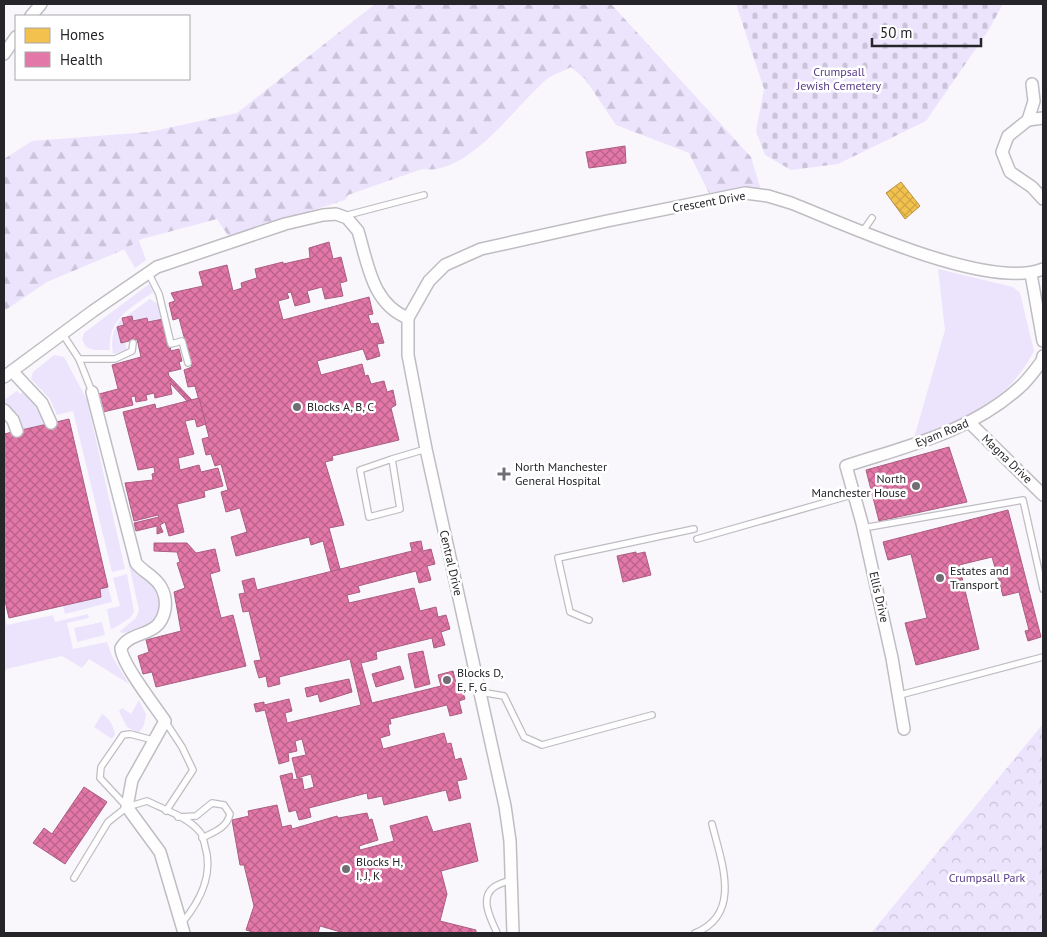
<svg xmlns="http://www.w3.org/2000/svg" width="1047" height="937" viewBox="0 0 1047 937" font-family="'PT Sans',sans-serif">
	<defs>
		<pattern id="forest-firs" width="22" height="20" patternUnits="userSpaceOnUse" patternTransform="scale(1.25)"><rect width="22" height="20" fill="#ece4fd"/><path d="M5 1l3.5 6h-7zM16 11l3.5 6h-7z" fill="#cac3d9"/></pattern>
		<pattern id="cemetery-stones" width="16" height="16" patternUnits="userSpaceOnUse" patternTransform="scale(1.25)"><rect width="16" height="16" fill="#ece4fd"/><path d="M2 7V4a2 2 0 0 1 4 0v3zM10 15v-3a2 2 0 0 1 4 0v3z" fill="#cac3d9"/></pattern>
		<pattern id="park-crowns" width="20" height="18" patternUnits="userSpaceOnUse" patternTransform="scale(1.25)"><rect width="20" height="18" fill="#ece4fd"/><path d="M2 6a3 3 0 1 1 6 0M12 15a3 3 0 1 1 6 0" fill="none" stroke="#cac3d9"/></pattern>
		<pattern id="homes-cross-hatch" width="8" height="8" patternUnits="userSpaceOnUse" patternTransform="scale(1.25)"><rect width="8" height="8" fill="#f2c14e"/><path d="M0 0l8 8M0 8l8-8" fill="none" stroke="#cfa644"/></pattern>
		<pattern id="health-cross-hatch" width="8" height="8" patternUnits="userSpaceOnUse" patternTransform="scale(1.25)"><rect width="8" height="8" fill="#e377a8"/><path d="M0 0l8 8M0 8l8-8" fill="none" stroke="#b86189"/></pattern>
	</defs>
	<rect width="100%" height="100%" fill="#f9f7fc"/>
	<g fill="#ece4fd">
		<path d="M139 241 146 260 135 268 124 249Z"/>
		<path d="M938 269 1013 287 1020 293 1034 351C1029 360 1024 369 1017 377 996 405 946 427 914 438L945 330Z"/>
		<path d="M149 284 153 292C131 308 107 319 110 350H94L86 347 82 339 84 333Z"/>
		<path d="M150 299 158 304 163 319 148 322 147 318 133 321 132 316 125 317Z"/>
		<path d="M122 318 124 325 117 328 121 343 125 342 127 350 113 354C111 339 112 330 122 318Z"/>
		<path d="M54 355 64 357 87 400 125 569 112 572 73 411 57 415 50 399 31 379 33 372Z"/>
		<path d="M17 391 20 394 23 392 38 405 45 424 22 430 10 409 4 404V400Z"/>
		<path d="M126 552C135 573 170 589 158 615 151 630 135 631 121 633L120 631 136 618 139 610Z"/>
		<path d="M127 574 134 612 130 618 111 630 107 609 120 606 113 578Z"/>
		<path d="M108 587 112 602 65 614 63 606 101 597 100 589Z"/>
		<path d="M4 614 7 625 53 615 55 622 88 614 89 618 67 623 73 649 107 642 112 656 129 684 89 659 82 668 62 656 6 669 4 673Z"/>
		<path d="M102 622 105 635 77 642 74 628Z"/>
		<path d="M139 700 146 714 144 725 139 733 127 727 119 711 122 708 131 714Z"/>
		<path d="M102 714C110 719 113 725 115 734L112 739 94 727Z"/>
	</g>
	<path fill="url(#forest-firs)" d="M375 4H611L751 157 761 190 709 193 689 153 616 125 585 79 571 67C564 71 554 74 547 79 515 106 469 176 422 169L348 195 345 200 229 237 217 219 142 239 123 250 47 282 4 311V159L32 141 149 132 237 113Z"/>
	<path fill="url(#cemetery-stones)" d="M736 4H1003L988 31 926 121 838 164 791 170 765 155 756 131 764 89Z"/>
	<path fill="url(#park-crowns)" d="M1043 724V933H871Z"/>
	<path fill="url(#homes-cross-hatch)" stroke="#b59243" d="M901 182 920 206 905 219 886 193Z"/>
	<g fill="url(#health-cross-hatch)" stroke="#aa5e82">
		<path d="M625 146 626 163 589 168 586 152Z"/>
		<path d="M329 242 333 259 341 257 347 281 340 283 343 296 325 299 322 287 307 291 310 302 295 306 291 292 287 293 289 298 278 301 283 320 369 297 373 314 368 315 371 324 378 323 384 343 377 344 380 356 367 360 363 349 317 361 321 375 362 364 365 376 368 375 371 384 384 381 387 392 393 390 396 405 391 408 399 440 332 456 333 460 325 462 344 525 329 528 340 569 331 572 323 541 311 545 309 537 236 556 231 537 247 532 240 508 226 512 221 492 228 490 221 464 215 466 211 454 206 455 202 439 209 437 195 386 188 387 184 370 192 367 179 318 173 320 169 303 175 301 171 293 203 286 199 272 227 265 233 291 242 288 241 283 257 278 255 269 283 262V264L310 258 309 248Z"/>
		<path d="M132 316 133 321 147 318 148 322 163 319 171 351 179 349 182 361 179 362 181 369 168 372 169 376 192 400 187 401 170 383 172 394 155 398 154 393 146 395 147 400 136 402 135 396 131 397 133 405 103 412 99 394 118 389 112 365 141 357 137 339 121 343 117 327 124 325 122 318Z"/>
		<path d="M199 398 206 424 197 427 195 419 185 421 194 454 178 458 180 470 199 465 201 472 218 468 223 486 204 491 205 497 177 504 184 532 169 536 165 522 160 525 163 532 157 534V526L136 531 134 523 159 517 158 515 134 521 125 483 153 480 152 474 155 473 154 467 138 470 123 412 155 404 156 409Z"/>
		<path d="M69 419 108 587 100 589 101 597 9 618 4 597V434Z"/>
		<path d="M949 447 967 502 879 521 866 470Z"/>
		<path d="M1008 510 1041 637 1028 641 1025 631 1029 630 1019 592 1003 596 992 557 959 565 979 649 916 665 905 623 927 618 911 554 888 560 883 542Z"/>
		<path d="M421 541 423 551 431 549 435 564 427 566 431 580 419 583 416 571 358 586 360 592 347 595 349 603 414 588 420 611 436 607 438 617 446 615 450 629 441 632 445 645 434 648 432 638 376 652 377 659 361 663 372 703 441 686 438 675 453 671 456 683 460 682 465 699 459 701 462 713 450 716 447 705 390 719 391 724H388L390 735 380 738 383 749 444 733 447 744 451 743 455 760 461 758 467 779 457 781 461 798 449 801 446 790 384 805 382 796 368 799 367 793 309 808 311 817 299 820 296 810 289 812 280 776 292 773 293 780 302 778 304 790 314 787 311 774 297 778 292 758 306 755 302 739 295 741 297 751 288 753 289 761 279 764 265 710 256 712 254 704 264 702V705L289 699 292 711 285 713 287 723 361 705 350 659 279 677 280 684 268 687 266 676 259 678 254 661 261 660 249 611 243 612 239 594 245 593 242 581 254 578 257 590 412 551 410 543Z"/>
		<path d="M154 543H187L196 553 215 549 220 571 210 574 221 618 233 615 246 666 156 687 152 672 143 674 138 656 149 652 146 640 181 631 174 592 185 588 177 563 180 562 177 552 154 551Z"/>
		<path d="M636 552V554L645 552 651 575 623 582 617 556Z"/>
		<path d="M423 651 430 684 415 688 408 654Z"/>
		<path d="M400 666 404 679 376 687 372 674Z"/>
		<path d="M349 679 352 692 320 702 318 694 307 697 305 688Z"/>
		<path d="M84 787 107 802 65 864 33 843 44 828 52 834Z"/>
		<path d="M277 805 282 827 291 825 292 829 337 816 338 818 367 813 369 820 372 819 378 840 359 846 360 850 394 841 390 826 427 816 433 832 470 823 478 861 441 871 447 894 440 921 476 930V933H344L320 926 318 933H256L246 930 254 906 244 865H240L232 820 249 816 248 811Z"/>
	</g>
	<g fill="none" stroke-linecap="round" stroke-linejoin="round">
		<defs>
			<g id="service">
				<path d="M344 216 424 195"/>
				<path d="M863 231 872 218"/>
				<path d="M148 272 159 294 171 344 182 341 188 363"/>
				<path d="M62 333 79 359 92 392"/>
				<path d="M79 359H115L132 351 133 343"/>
				<path d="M392 459 360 470 369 517 400 509 392 459 426 449"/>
				<path d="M863 528 1023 500 1043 589"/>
				<path d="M697 539 855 494"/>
				<path d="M589 620 570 612 558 558 694 529"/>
				<path d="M480 692 504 696 524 737 542 745 652 715"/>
				<path d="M900 695 1043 657"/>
				<path d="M165 721 182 747 193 770 166 811"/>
				<path d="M127 807 100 778 101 767 123 735 130 734 153 740"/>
				<path d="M178 817 196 816 212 803 224 805 230 814C227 828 214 832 202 838"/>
				<path d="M74 878 108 822 127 807 147 801C163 809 188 817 200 832 203 835 204 842 205 846 214 875 200 901 182 923"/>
				<path d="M497 933C492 921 479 899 493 888 497 884 506 882 511 880"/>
				<path d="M695 933C743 914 721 861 712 824"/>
			</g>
			<g id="minor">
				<path d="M31 16 41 4"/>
				<path d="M4 54 16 37"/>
				<path d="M1032 84 1034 101 1028 120 1008 136 1002 152 1010 172 1032 187 1043 199"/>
				<path d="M1028 120 1043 118"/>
				<path d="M1031 274 1043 341"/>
				<path d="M12 371 42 403 51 423"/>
				<path d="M4 377 93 311 157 267 285 224 323 215 336 214 347 218 358 231C368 264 372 304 408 318"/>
				<path d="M92 392 136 563C143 572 155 576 161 587 165 594 166 602 165 609 160 639 131 629 121 648 121 663 155 706 165 721L132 780 127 807 160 852 184 933"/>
				<path d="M4 410 13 420 17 431"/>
				<path d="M970 423 1043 495"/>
				<path d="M904 729 892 658 862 523 846 466C907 446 971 432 1020 387 1028 380 1035 370 1042 361L1043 356"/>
				<path d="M513 933 510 841 505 806 426 449 408 355V318L429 281 445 265 481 249 607 221 745 193 768 196 791 203C847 225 989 291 1043 269"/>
			</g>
		</defs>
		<use href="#service" stroke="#bfbdc2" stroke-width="8"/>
		<use href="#minor" stroke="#bfbdc2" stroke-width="14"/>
		<use href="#service" stroke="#fefeff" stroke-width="5.5"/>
		<use href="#minor" stroke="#fefeff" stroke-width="11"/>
	</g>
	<g fill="#706e74" stroke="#fff" stroke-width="2">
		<circle cx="297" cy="407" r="5"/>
		<path d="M501.5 466.5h5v5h5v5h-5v5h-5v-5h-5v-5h5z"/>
		<circle cx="916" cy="486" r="5"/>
		<circle cx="940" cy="578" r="5"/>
		<circle cx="447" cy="680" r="5"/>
		<circle cx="346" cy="869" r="5"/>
	</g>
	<g text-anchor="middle" stroke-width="5" stroke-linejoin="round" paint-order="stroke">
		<g font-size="12" fill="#5a3b8a" stroke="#fff">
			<text x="839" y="76">Crumpsall<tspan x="839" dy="14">Jewish Cemetery</tspan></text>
			<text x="987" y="882">Crumpsall Park</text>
		</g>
		<g font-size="12" fill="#26252a" stroke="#fff">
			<text transform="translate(709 202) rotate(-10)" y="4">Crescent Drive</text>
			<text transform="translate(942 433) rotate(-22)" y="4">Eyam Road</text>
			<text transform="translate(1007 459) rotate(44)" y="4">Magna Drive</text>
			<text transform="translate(451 563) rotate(77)" y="4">Central Drive</text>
			<text transform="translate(879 597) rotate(77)" y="4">Ellis Drive</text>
		</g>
		<g font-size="12" fill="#26252a" stroke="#fff" text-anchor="start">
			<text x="307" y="411">Blocks A, B, C</text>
			<text x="515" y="471">North Manchester<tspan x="515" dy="14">General Hospital</tspan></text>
			<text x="906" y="483" text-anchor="end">North<tspan x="906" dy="14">Manchester House</tspan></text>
			<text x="950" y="575">Estates and<tspan x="950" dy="14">Transport</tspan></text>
			<text x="457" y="677">Blocks D,<tspan x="457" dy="14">E, F, G</tspan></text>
			<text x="356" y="866">Blocks H,<tspan x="356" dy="14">I, J, K</tspan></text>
		</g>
	</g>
	<rect width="1047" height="937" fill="none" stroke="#26252a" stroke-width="10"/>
	<rect x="15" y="15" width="175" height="65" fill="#ffffff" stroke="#a8a8aa"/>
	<rect x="25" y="28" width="25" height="15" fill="#f2c14e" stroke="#a8a8aa"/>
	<text x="60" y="40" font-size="15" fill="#26252a">Homes</text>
	<rect x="25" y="52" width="25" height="15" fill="#e377a8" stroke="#a8a8aa"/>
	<text x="60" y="65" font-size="15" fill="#26252a">Health</text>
	<path d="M872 38v8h109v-8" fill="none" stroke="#26252a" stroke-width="2.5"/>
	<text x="880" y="38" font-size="15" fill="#26252a" stroke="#ffffff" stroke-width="4" paint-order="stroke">50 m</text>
</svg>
